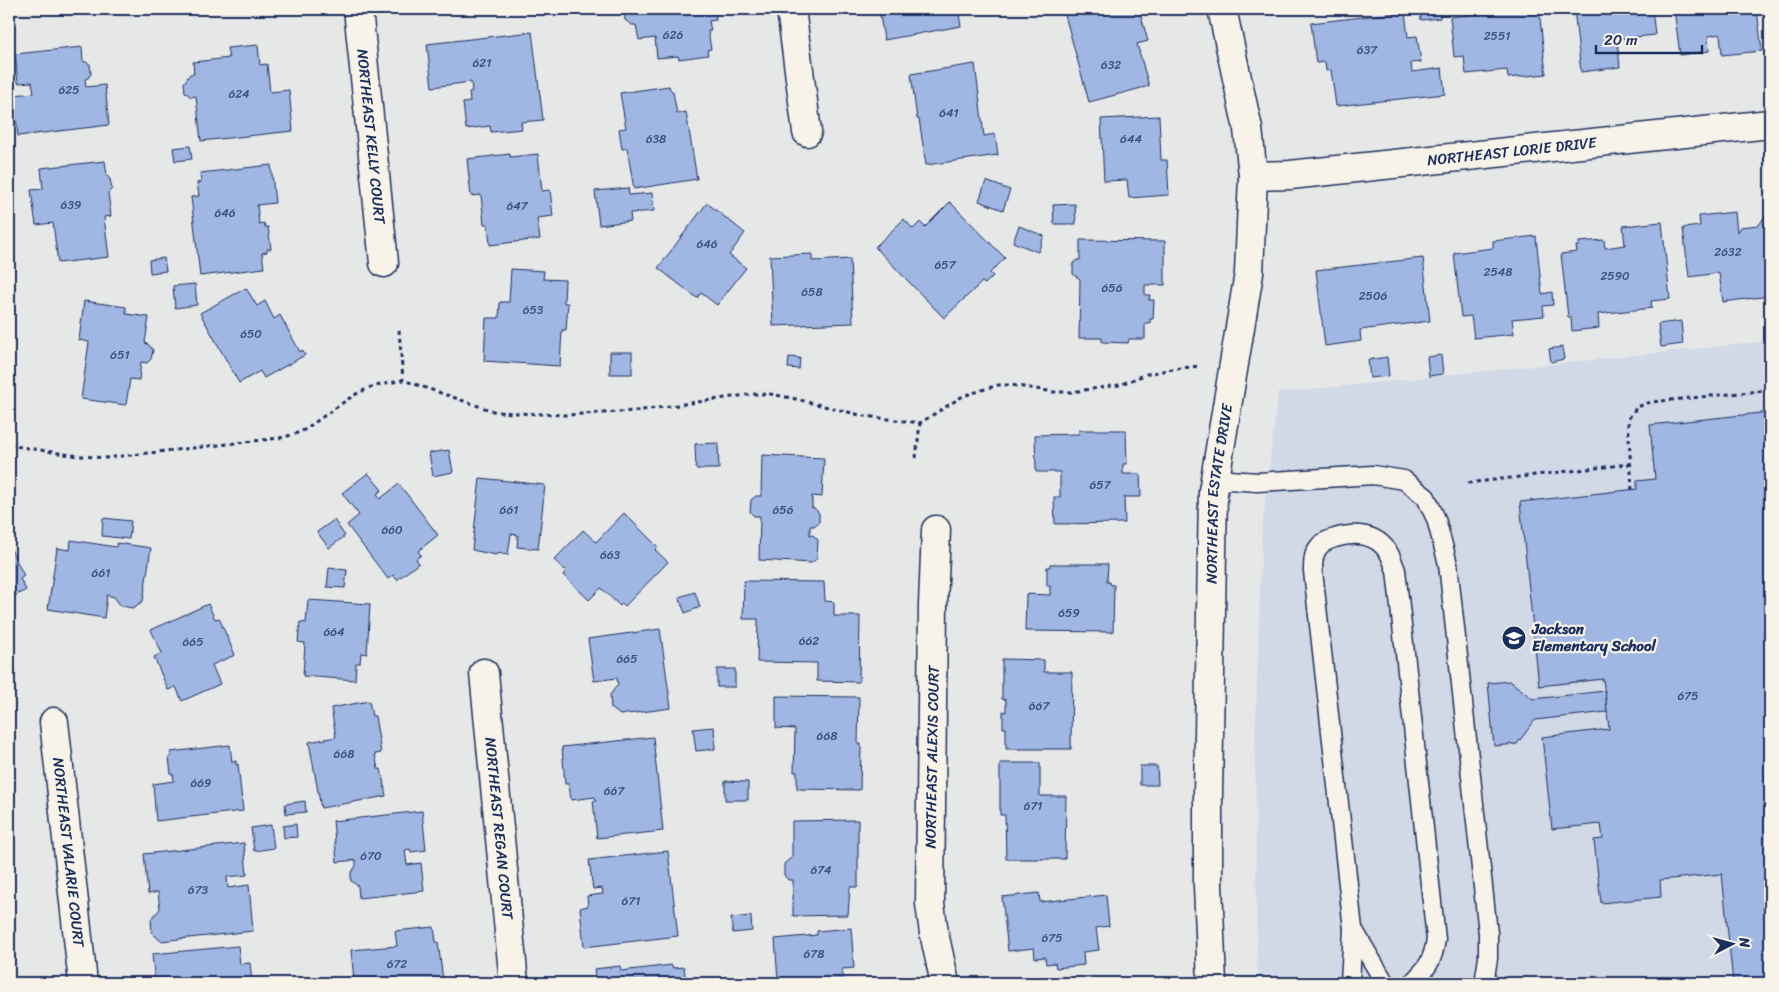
<svg xmlns="http://www.w3.org/2000/svg" width="1779" height="992" viewBox="0 0 1779 992" font-family="Sriracha,sans-serif">
	<rect width="100%" height="100%" fill="#e6e7e7"/>
	<filter id="ink" filterUnits="userSpaceOnUse"><feTurbulence type="fractalNoise" baseFrequency=".02" numOctaves="2"/><feDisplacementMap in="SourceGraphic" scale="10" xChannelSelector="R" yChannelSelector="G"/><feConvolveMatrix kernelMatrix="1 2 1 2 8 2 1 2 1" color-interpolation-filters="sRGB"/></filter>
	<g filter="url(#ink)">
		<path fill="#d1d8e6" d="M1770 341V983H1259L1257 959 1255 747 1262 529 1278 393Z"/>
		<g fill="#a0b6e3" stroke="#1b2f5e">
			<path d="M626 9H715L716 20 709 21 711 31H708L711 49 707 50 708 55 679 59 678 56 657 58 655 38 639 40 636 25H632L625 20 624 12Z"/>
			<path d="M879 9H958L961 26 884 40Z"/>
			<path d="M1070 9H1139L1148 41 1137 44 1149 86 1089 102 1065 15 1071 13Z"/>
			<path d="M1420 9H1439L1440 18 1421 20Z"/>
			<path d="M1521 9H1539L1546 74 1508 78 1507 70 1466 74 1464 56 1454 57 1450 17Z"/>
			<path d="M1574 9H1652L1655 35 1617 39 1620 67 1581 72Z"/>
			<path d="M1674 9H1757L1762 51 1722 55 1720 34 1708 36 1709 51 1680 55Z"/>
			<path d="M1405 12 1408 37 1417 36 1421 62 1411 63 1412 72 1442 68 1445 94 1336 106 1331 70 1326 71 1325 62 1316 63 1311 23Z"/>
			<path d="M532 32 543 120 521 122 522 129 491 132 490 126 466 129 463 103 470 102 469 92 472 91 471 82 432 87 427 44Z"/>
			<path d="M258 45 260 65 267 64 270 92 289 90 293 131 201 141 196 96 191 97 185 92 184 83 190 74H194L193 62 229 58 227 48Z"/>
			<path d="M82 47 83 61 90 64 91 74 88 78 85 79 86 87 105 85 109 125 18 136 14 95 34 93 32 82 18 83 15 54Z"/>
			<path d="M975 64 984 136 995 134 998 155 926 165 919 119H917L911 74Z"/>
			<path d="M669 86 670 89 673 92 677 114 686 112 697 179 634 189 627 148 622 149 619 129 626 128 620 93Z"/>
			<path d="M1159 116 1161 160H1167L1169 195 1129 198 1127 180 1104 181 1101 119Z"/>
			<path d="M190 146 192 159 175 161 173 148Z"/>
			<path d="M510 154V157L538 154 542 191 550 190 553 216 537 218 540 239 490 245 488 224H484L481 195 471 196 467 159Z"/>
			<path d="M105 161 107 176 110 179 112 189 108 193 111 216 104 217 109 257 58 263 53 223 36 225 31 190 43 189 41 168Z"/>
			<path d="M271 165 275 203 257 205 259 224 264 223 265 227H268L271 249H267V252L262 253 264 268 200 276 191 197 199 196 197 183 201 182 200 173Z"/>
			<path d="M986 181 1010 190 1003 210 979 201Z"/>
			<path d="M628 188 629 195 652 193 654 211 630 213 631 221 599 225 595 191Z"/>
			<path d="M950 202 1005 258 990 273 993 276 985 284 982 282 944 318 875 247 904 219 913 229 920 222 925 227Z"/>
			<path d="M707 203 745 233 729 255 746 268 717 305 701 293 697 298 658 268Z"/>
			<path d="M1075 204 1076 224H1054L1053 205Z"/>
			<path d="M1735 212 1737 232 1740 227 1759 225 1765 216H1770V296L1723 302 1719 273 1689 277 1683 228 1700 226 1699 216Z"/>
			<path d="M1662 222 1670 299 1651 301 1652 308 1598 314 1599 328 1572 331 1571 317H1568L1561 254 1577 252 1576 246H1579V242L1604 240 1605 248 1625 245 1623 226Z"/>
			<path d="M1019 226 1044 236 1038 252 1013 242Z"/>
			<path d="M1536 236 1542 294 1552 292 1553 305 1543 306 1544 316 1512 319 1514 334 1474 338 1471 316 1461 317 1454 253 1493 248V241Z"/>
			<path d="M1080 240 1165 241V285H1145V295H1150L1149 300H1154L1153 319H1150V323H1145V339H1129L1128 343 1102 342V338H1079L1080 279 1073 274V263L1077 260H1080Z"/>
			<path d="M812 254V261L850 259 853 323 773 326 770 256Z"/>
			<path d="M164 258 166 271 150 273 149 260Z"/>
			<path d="M1423 258 1430 321 1360 330 1361 341 1325 346 1316 270Z"/>
			<path d="M511 269 544 271 543 279 565 280 564 303H568L566 330H562L560 366 484 361 486 318H499L500 302H509Z"/>
			<path d="M195 284 197 305 175 308 173 286Z"/>
			<path d="M246 288 257 306 265 301 274 319 280 315 300 352 302 350 305 355 264 378 260 371 239 383 200 313Z"/>
			<path d="M84 301 126 307V314L149 317 145 343 148 344 153 350 151 359 147 363 141 362 139 380 130 379 126 405 81 399 89 342 79 340Z"/>
			<path d="M1681 321 1683 344 1661 347 1658 324Z"/>
			<path d="M1562 347 1564 359 1551 362 1549 349Z"/>
			<rect x="610" y="352" width="22" height="22"/>
			<path d="M1441 355 1443 374 1429 376 1427 357Z"/>
			<path d="M789 357 800 358 799 369 788 368Z"/>
			<path d="M1387 357 1389 376 1370 378 1368 360Z"/>
			<path d="M1770 412V981L1733 983 1722 874 1660 880 1661 897 1601 903 1594 840 1603 839 1601 824 1552 829 1542 737 1609 729 1603 679 1539 686 1520 502 1637 489V481L1655 479 1650 425Z"/>
			<path d="M1079 430H1126L1127 464H1123V474H1140L1141 497H1124L1125 523 1055 524 1054 497H1060V472H1036L1035 435 1079 434Z"/>
			<path d="M718 443 719 469H696L695 444Z"/>
			<path d="M449 450 453 472 433 476 429 453Z"/>
			<path d="M762 455 824 458 822 497 812 496V508H814L819 513V522L814 526H810V535H813L818 540 817 558 812 563 759 560 760 516H754L750 512 751 500 756 496H761Z"/>
			<path d="M368 473 382 490 377 494 380 499 399 484 438 535 418 551 421 555 416 559 419 563 397 580 393 575 388 579 347 525 359 515 342 493Z"/>
			<path d="M480 478 545 485 538 549 517 547 518 535 511 534 508 555 497 553 496 555 472 550Z"/>
			<path d="M624 513 658 547 655 550 668 562 625 606 622 603 620 606 601 588 589 600 563 575 566 571 554 560 583 530 596 542Z"/>
			<path d="M103 518 131 521 129 539 102 536Z"/>
			<path d="M334 520 345 536 329 548 317 532Z"/>
			<path d="M71 540 116 547 117 543 151 548 143 601 133 608 121 606 114 597 107 595 104 618 48 609 57 548 70 550Z"/>
			<path d="M9 545 24 576 20 579 26 590 11 598 9 595Z"/>
			<path d="M1050 564H1108L1107 582H1110L1111 585H1114L1113 632 1025 631 1026 594 1050 595V586H1047V567H1050Z"/>
			<path d="M329 568 347 570 345 588 327 587Z"/>
			<path d="M744 581 824 582 825 601 834 602V616H860L859 682 817 681V663L757 662 758 619H743Z"/>
			<path d="M695 592 700 607 685 613 679 597Z"/>
			<path d="M308 600 370 604 367 654 361 653 360 663H356L355 680 303 676 305 643 298 642 300 622 306 623Z"/>
			<path d="M208 604 215 619 219 618 235 655 212 665 220 684 182 701 176 687 168 690 154 657 162 653 151 630Z"/>
			<path d="M660 629 671 708 620 715 611 708 610 695 618 684 617 678 594 681 588 639Z"/>
			<path d="M1002 659 1044 660V672H1072L1071 749H1006V728H1003V711L1006 712V700L1002 699Z"/>
			<rect x="717" y="669" width="18" height="18"/>
			<path d="M1510 681 1533 699 1605 691 1607 712 1535 720 1517 744 1494 746 1488 683Z"/>
			<path d="M776 696 859 697 858 744H861L860 790 797 789V772H794L795 729 776 728Z"/>
			<path d="M369 701 372 716H375L381 753 375 754 378 769H381L386 796 321 808 309 742 336 737 331 708Z"/>
			<path d="M714 727 715 749 696 751 693 729Z"/>
			<path d="M653 737 663 831 597 838 593 801H596L595 797 571 800 569 784H565L562 747Z"/>
			<path d="M230 745 232 762 236 761V765L238 764 243 811 156 821 153 784 174 781 173 774H171L169 757 172 756 170 752Z"/>
			<path d="M1000 763H1040V796H1066L1065 859H1006L1005 815H1000Z"/>
			<path d="M1140 766H1157L1158 785H1140Z"/>
			<path d="M725 781 748 782V800H725Z"/>
			<path d="M305 801 306 812 286 814 285 804Z"/>
			<path d="M422 811 426 850 411 852 410 849 405 850 407 865 421 863 424 891 359 898 358 886 351 881V873L356 866V860L337 862 333 821Z"/>
			<path d="M858 820V887H850L848 915 793 916V880H788L784 875V864L792 857V821Z"/>
			<path d="M296 824 297 837 284 838 283 826Z"/>
			<path d="M271 825 274 848 254 851 251 828Z"/>
			<path d="M244 843 247 875 227 877 228 888 249 885 253 931 161 941 152 933 151 919 160 909 158 892 148 894 144 854Z"/>
			<path d="M668 851 678 936 584 947 580 908 588 906 587 896 603 894 602 888 593 889 589 860Z"/>
			<path d="M1039 893 1040 902 1106 895 1109 926 1096 928 1099 950 1083 952 1084 965 1056 968 1055 963 1046 964 1045 957 1035 958 1034 948 1008 951 1002 897Z"/>
			<path d="M751 916 752 931 733 933 731 918Z"/>
			<path d="M434 927 436 942H438L443 980 433 982V983H371V978L354 980 351 950 397 946 395 931Z"/>
			<path d="M851 928 854 968 842 969 843 981H841V983H773V982L778 981 775 939 817 935V931Z"/>
			<path d="M238 946 240 964 250 963 252 983H155L152 954Z"/>
			<path d="M672 965 673 968 684 967 686 983H596L594 969 620 966 621 971Z"/>
		</g>
		<g fill="none" stroke-linecap="round" stroke-linejoin="round">
			<defs>
				<g id="service">
					<path d="M1215 479 1258 482 1373 475 1404 480 1426 497 1436 519 1448 564 1488 933V958L1484 983"/>
					<path d="M1353 929 1385 983"/>
					<path d="M1350 983 1353 929 1313 571C1313 563 1313 554 1318 548 1322 542 1328 540 1335 538 1354 532 1376 533 1388 552 1392 557 1393 564 1396 570L1436 939C1433 961 1428 967 1412 983"/>
				</g>
				<g id="minor">
					<path id="s1" d="M358 9 384 263"/>
					<path d="M791 9 807 132"/>
					<path id="s2" d="M1253 176 1290 175 1770 124"/>
					<path d="M936 530 933 605 930 904 934 933 945 983"/>
					<path id="s3" d="M484 673 514 983"/>
					<path id="s4" d="M54 722 83 983"/>
					<path id="s5" d="M1212 983 1208 885V796L1213 491 1249 273 1253 176 1248 129 1222 9"/>
				</g>
			</defs>
			<use href="#service" stroke="#1b2f5e" stroke-width="21"/>
			<use href="#minor" stroke="#1b2f5e" stroke-width="31"/>
			<g stroke="#1b2f5e" stroke-width="3" stroke-dasharray="4 4" stroke-linecap="butt">
				<path d="M399 330 403 380"/>
				<path d="M9 445 71 455 105 458 280 438 295 434 304 430 354 395 371 387 403 380 496 412 516 413 565 415 636 411 753 394H770L792 398 864 416 920 423 963 396 998 385H1011L1054 392H1071L1119 385 1147 374 1173 369 1199 366"/>
				<path d="M916 458 920 423"/>
				<path d="M1468 483 1630 464"/>
				<path d="M1632 490 1628 419 1637 407 1651 402 1770 390"/>
			</g>
			<use href="#service" stroke="#f7f3e8" stroke-width="18"/>
			<use href="#minor" stroke="#f7f3e8" stroke-width="28"/>
		</g>
	</g>
	<defs>
		<symbol id="school-disc" viewBox="-11 -11 22 22"><circle r="9.5" fill="#1b2f5e" stroke="#f7f3e8"/><path d="M0-5L7-2L0 1L-7-2ZM-4 1L0 2.5L4 1V4Q0 6-4 4Z" fill="#fff"/></symbol>
	</defs>
	<g fill-rule="evenodd">
		<use href="#school-disc" x="1500" y="624" width="28" height="28"/>
	</g>
	<g text-anchor="middle" stroke-width="4.5" stroke-linejoin="round" paint-order="stroke">
		<g font-size="12" fill="#3c517f">
			<text x="673" y="39">626</text>
			<text x="1497" y="40">2551</text>
			<text x="1367" y="54">637</text>
			<text x="482" y="67">621</text>
			<text x="1111" y="69">632</text>
			<text x="69" y="94">625</text>
			<text x="239" y="98">624</text>
			<text x="949" y="117">641</text>
			<text x="656" y="143">638</text>
			<text x="1131" y="143">644</text>
			<text x="71" y="209">639</text>
			<text x="517" y="210">647</text>
			<text x="225" y="217">646</text>
			<text x="707" y="248">646</text>
			<text x="1728" y="256">2632</text>
			<text x="945" y="269">657</text>
			<text x="1498" y="276">2548</text>
			<text x="1615" y="280">2590</text>
			<text x="1112" y="292">656</text>
			<text x="812" y="296">658</text>
			<text x="1373" y="300">2506</text>
			<text x="533" y="314">653</text>
			<text x="251" y="338">650</text>
			<text x="120" y="359">651</text>
			<text x="1100" y="489">657</text>
			<text x="509" y="514">661</text>
			<text x="783" y="514">656</text>
			<text x="392" y="534">660</text>
			<text x="610" y="559">663</text>
			<text x="101" y="577">661</text>
			<text x="1069" y="617">659</text>
			<text x="334" y="636">664</text>
			<text x="809" y="645">662</text>
			<text x="193" y="646">665</text>
			<text x="627" y="663">665</text>
			<text x="1688" y="700">675</text>
			<text x="1039" y="710">667</text>
			<text x="827" y="740">668</text>
			<text x="344" y="758">668</text>
			<text x="201" y="787">669</text>
			<text x="614" y="795">667</text>
			<text x="1033" y="810">671</text>
			<text x="371" y="860">670</text>
			<text x="821" y="874">674</text>
			<text x="198" y="894">673</text>
			<text x="631" y="905">671</text>
			<text x="1052" y="942">675</text>
			<text x="814" y="958">678</text>
			<text x="397" y="968">672</text>
		</g>
		<g font-size="15" fill="#1b2f5e" stroke="#f7f3e8">
			<text dy="5" stroke="none"><textPath href="#s1" startOffset="128">NORTHEAST KELLY COURT</textPath></text>
			<text dy="5" stroke="none"><textPath href="#s2" startOffset="260">NORTHEAST LORIE DRIVE</textPath></text>
			<text dy="5" stroke="none"><textPath href="#s5" startOffset="490">NORTHEAST ESTATE DRIVE</textPath></text>
			<text transform="translate(932 757) rotate(-89)" y="5">NORTHEAST ALEXIS COURT</text>
			<text dy="5" stroke="none"><textPath href="#s3" startOffset="156">NORTHEAST REGAN COURT</textPath></text>
			<text dy="5" stroke="none"><textPath href="#s4" startOffset="131">NORTHEAST VALARIE COURT</textPath></text>
		</g>
		<g font-size="15" font-weight="bold" fill="#1b2f5e" stroke="#f7f3e8" text-anchor="start">
			<text x="1532" y="634">Jackson<tspan x="1532" dy="17">Elementary School</tspan></text>
		</g>
	</g>
	<rect width="1779" height="992" fill="none" stroke="#f7f3e8" stroke-width="30"/>
	<rect x="15" y="15" width="1749" height="962" fill="none" stroke="#1b2f5e" stroke-width="2" filter="url(#ink)"/>
	<g transform="translate(1732 944) rotate(84)" stroke="#f7f3e8" stroke-width="4" paint-order="stroke">
	<path d="M0-4L9 19L0 12L-9 19Z" fill="#1b2f5e"/>
	<text y="-8" font-size="14" font-weight="bold" text-anchor="middle" fill="#1b2f5e">N</text>
	</g>
	<path d="M1596 45v8h106v-8" fill="none" stroke="#1b2f5e" stroke-width="2.5"/>
	<text x="1604" y="45" font-size="15" fill="#1b2f5e" stroke="#f7f3e8" stroke-width="4" paint-order="stroke">20 m</text>
</svg>
